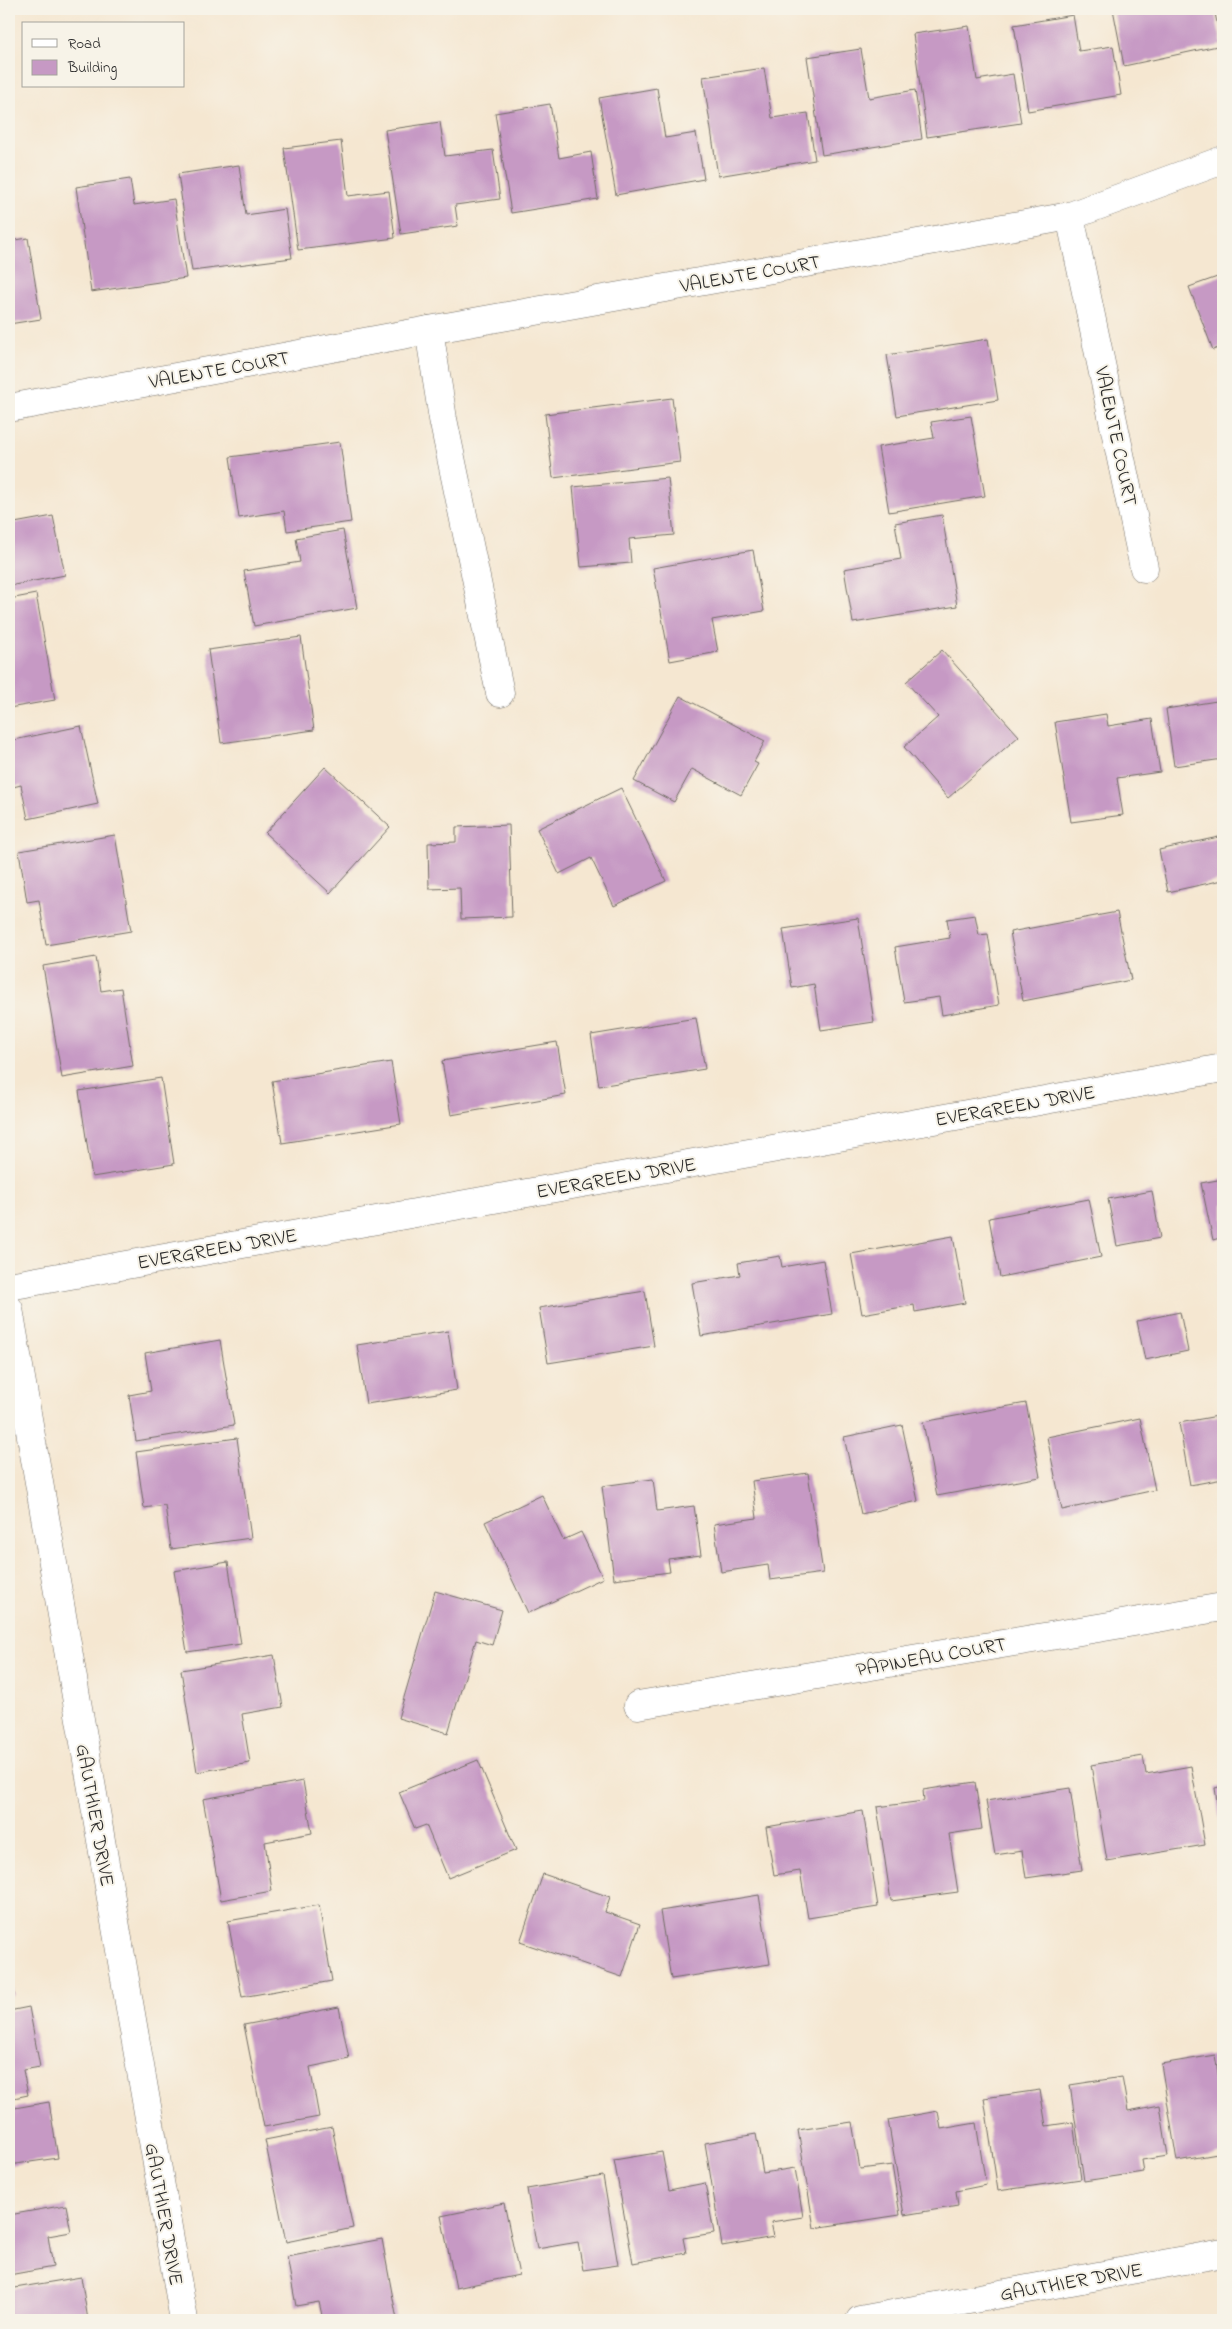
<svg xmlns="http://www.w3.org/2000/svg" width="1232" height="2329" viewBox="0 0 1232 2329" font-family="'Indie Flower',sans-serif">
	<rect width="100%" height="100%" fill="#f7f3e8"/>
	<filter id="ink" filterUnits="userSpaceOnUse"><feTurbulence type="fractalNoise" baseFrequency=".02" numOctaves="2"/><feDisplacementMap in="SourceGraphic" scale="10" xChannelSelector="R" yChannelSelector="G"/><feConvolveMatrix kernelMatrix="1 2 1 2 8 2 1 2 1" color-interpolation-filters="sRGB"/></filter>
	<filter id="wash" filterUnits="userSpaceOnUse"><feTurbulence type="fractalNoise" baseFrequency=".0096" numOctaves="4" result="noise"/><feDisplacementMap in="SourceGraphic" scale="20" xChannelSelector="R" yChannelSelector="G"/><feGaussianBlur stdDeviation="1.12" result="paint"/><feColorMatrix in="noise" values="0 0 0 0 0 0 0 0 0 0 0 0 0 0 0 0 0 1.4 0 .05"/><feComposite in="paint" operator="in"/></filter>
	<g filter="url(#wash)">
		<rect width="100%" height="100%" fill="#f5e7d1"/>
		<g id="blocks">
			<g fill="#c699c4">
				<path d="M1113 9H1214L1222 45 1124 66Z"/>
				<path d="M1073 15 1079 51 1113 46 1121 95 1028 111 1014 25Z"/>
				<path d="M969 26 977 80 1013 74 1021 123 927 137 913 34Z"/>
				<path d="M861 49 869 98 915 90 922 139 822 155 807 57Z"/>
				<path d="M764 68 772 118 808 113 815 160 718 176 703 77Z"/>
				<path d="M657 88 665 138 696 133 704 179 616 195 599 98Z"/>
				<path d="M550 104 559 158 591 152 598 199 511 213 495 113Z"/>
				<path d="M440 122 445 156 493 150 500 199 455 205 458 226 401 234 385 130Z"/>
				<path d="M341 141 348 196 389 191 395 238 298 250 284 148Z"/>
				<path d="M239 165 246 215 285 209 292 258 192 271 178 174Z"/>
				<path d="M130 179 134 205 174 199 186 278 91 292 76 187Z"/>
				<path d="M28 238 41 319 9 324V241Z"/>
				<path d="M1223 275V346L1213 350 1189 287Z"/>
				<path d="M988 339 998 400 897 416 887 355Z"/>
				<path d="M672 398 680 462 553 478 545 414Z"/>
				<path d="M971 416 985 496 889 512 878 447 934 438 931 422Z"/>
				<path d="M340 442 351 522 287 531 284 511 239 518 230 457Z"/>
				<path d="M668 478 674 535 629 539 631 563 581 567 573 487Z"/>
				<path d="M942 515 957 606 853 623 844 569 901 559 895 523Z"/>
				<path d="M53 516 65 575 9 586V524Z"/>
				<path d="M343 530 357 608 254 626 244 571 300 562 296 538Z"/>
				<path d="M753 550 764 611 712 620 718 652 670 661 653 568Z"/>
				<path d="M36 594 55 700 9 708V599Z"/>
				<path d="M301 637 314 730 221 743 208 650Z"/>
				<path d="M942 650 1019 736 948 798 904 747 938 717 906 682Z"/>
				<path d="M680 696 765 741 754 762 758 764 741 795 692 769 674 802 634 781Z"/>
				<path d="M1223 700V759L1174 766 1166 709Z"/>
				<path d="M1106 714 1108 726 1152 719 1160 772 1117 778 1123 815 1071 822 1055 722Z"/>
				<path d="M81 726 98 804 28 819 21 785 9 788V741Z"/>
				<path d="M325 767 390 827 330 893 265 833Z"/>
				<path d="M621 788 666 881 614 906 591 858 559 874 537 829Z"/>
				<path d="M509 825 512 917 461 919 460 888 429 889 428 843 456 842V827Z"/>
				<path d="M115 835 131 931 46 945 39 900 27 902 19 851Z"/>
				<path d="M1223 836V880L1168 892 1159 850Z"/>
				<path d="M1117 912 1131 980 1023 1001 1010 932Z"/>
				<path d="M975 915 979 935 988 934 999 1005 942 1015 939 997 904 1002 895 947 950 938 947 919Z"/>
				<path d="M858 918 874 1022 821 1030 814 984 792 988 783 929Z"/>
				<path d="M96 957 101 991 121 988 133 1066 62 1078 43 966Z"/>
				<path d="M696 1018 705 1069 599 1086 591 1035Z"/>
				<path d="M557 1042 566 1095 451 1115 442 1061Z"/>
				<path d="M391 1062 401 1124 282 1143 272 1081Z"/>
				<path d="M161 1078 174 1164 92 1177 79 1091Z"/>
				<path d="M1223 1179V1237L1213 1240 1201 1183Z"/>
				<path d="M1152 1191 1160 1238 1117 1246 1108 1199Z"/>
				<path d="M1089 1199 1101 1257 1000 1277 989 1218Z"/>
				<path d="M953 1236 965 1303 915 1312 914 1305 862 1314 851 1254Z"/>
				<path d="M780 1256 782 1267 823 1260 832 1314 701 1336 692 1283 740 1275 738 1263Z"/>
				<path d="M645 1291 654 1346 548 1363 539 1308Z"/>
				<path d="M1180 1312 1188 1351 1145 1360 1137 1321Z"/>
				<path d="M448 1331 457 1390 366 1404 357 1345Z"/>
				<path d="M220 1340 234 1425 136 1441 129 1395 151 1391 145 1353Z"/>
				<path d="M1026 1403 1040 1477 937 1496 923 1422Z"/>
				<path d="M1223 1415V1479L1190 1485 1179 1423Z"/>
				<path d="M1140 1418 1155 1490 1062 1510 1047 1437Z"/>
				<path d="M902 1425 918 1501 861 1514 844 1437Z"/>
				<path d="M237 1438 251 1538 171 1549 165 1505 144 1508 136 1452Z"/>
				<path d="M808 1473 823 1573 770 1580 768 1565 721 1572 714 1524 757 1518 752 1481Z"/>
				<path d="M653 1479 657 1511 694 1506 701 1555 668 1559 670 1572 614 1579 602 1486Z"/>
				<path d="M542 1495 563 1540 581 1532 603 1578 528 1613 485 1522Z"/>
				<path d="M228 1562 241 1644 187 1652 174 1571Z"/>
				<path d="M435 1591 502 1610 492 1645 476 1640 448 1733 398 1718Z"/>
				<path d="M274 1655 283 1707 242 1714 250 1763 197 1772 181 1670Z"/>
				<path d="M1143 1756 1146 1774 1191 1766 1205 1845 1107 1861 1091 1765Z"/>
				<path d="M478 1760 516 1850 448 1878 426 1825 415 1829 399 1792Z"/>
				<path d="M303 1781 312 1833 265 1842 272 1891 221 1900 203 1799Z"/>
				<path d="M975 1782 982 1829 949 1834 958 1892 891 1901 877 1807 924 1801 923 1790Z"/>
				<path d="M1223 1786V1835H1222L1215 1788Z"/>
				<path d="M1070 1788 1082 1870 1026 1878 1022 1851 995 1855 986 1801Z"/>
				<path d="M863 1811 878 1907 808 1918 800 1871 774 1875 766 1827Z"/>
				<path d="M543 1874 610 1897 605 1912 640 1924 622 1977 520 1942Z"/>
				<path d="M759 1895 770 1964 671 1979 660 1911Z"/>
				<path d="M319 1905 332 1981 242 1997 228 1921Z"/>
				<path d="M9 1973 14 1995 9 1996Z"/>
				<path d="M29 2007 40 2067 23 2070 28 2095 9 2099V2011Z"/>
				<path d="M339 2007 349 2059 310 2067 319 2117 264 2127 244 2025Z"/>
				<path d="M1215 2055 1221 2091H1223V2153L1177 2161 1161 2064Z"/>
				<path d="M1122 2077 1128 2111 1160 2105 1168 2156 1142 2160 1144 2172 1084 2181 1070 2085Z"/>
				<path d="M1040 2090 1046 2126 1073 2122 1081 2179 998 2191 984 2098Z"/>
				<path d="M49 2102 58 2158 9 2165V2109Z"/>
				<path d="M938 2111 941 2129 976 2123 986 2185 956 2191 958 2206 904 2215 888 2120Z"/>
				<path d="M852 2122 860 2169 892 2165 900 2215 814 2228 798 2130Z"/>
				<path d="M332 2127 353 2228 286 2242 265 2140Z"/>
				<path d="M756 2134 763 2173 795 2168 803 2217 771 2222 774 2237 722 2246 705 2143Z"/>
				<path d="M662 2152 669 2190 705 2183 714 2233 683 2238 686 2253 633 2263 614 2160Z"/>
				<path d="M9 2169 13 2187 9 2188Z"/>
				<path d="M603 2176 618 2265 583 2270 578 2242 537 2249 527 2189Z"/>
				<path d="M504 2203 519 2275 456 2288 441 2216Z"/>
				<path d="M66 2205 71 2232 48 2236 53 2267 9 2275V2215Z"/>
				<path d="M382 2239 397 2320H323L319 2302 296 2306 287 2257Z"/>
				<path d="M81 2277 88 2320H9V2289Z"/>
			</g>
		</g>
	</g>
	<g filter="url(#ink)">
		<use href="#blocks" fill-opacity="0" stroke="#726d65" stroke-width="1"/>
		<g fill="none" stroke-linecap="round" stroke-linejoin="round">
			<defs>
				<g id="minor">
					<path d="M1070 216 1144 568"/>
					<path d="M429 330 443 419 500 693"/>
					<path d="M9 408 429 330 1070 216 1223 160"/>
					<path d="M9 1286 1223 1068"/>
					<path d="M9 1309 184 2320"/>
					<path d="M638 1705 1223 1607"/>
					<path d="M860 2320 1223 2253"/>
				</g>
			</defs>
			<use href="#minor" stroke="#726d65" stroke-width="29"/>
			<use href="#minor" stroke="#fff" stroke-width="28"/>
		</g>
	</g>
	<g text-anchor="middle" stroke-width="4" stroke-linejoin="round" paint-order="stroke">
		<g font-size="20" fill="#2b2b2b" stroke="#f7f3e8">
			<text transform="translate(750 273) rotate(-10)" y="7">VALENTE COURT</text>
			<text transform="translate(219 369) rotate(-10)" y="7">VALENTE COURT</text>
			<text transform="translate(1117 436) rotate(78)" y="7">VALENTE COURT</text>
			<text transform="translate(1015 1105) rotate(-10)" y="7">EVERGREEN DRIVE</text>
			<text transform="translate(616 1177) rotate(-10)" y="7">EVERGREEN DRIVE</text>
			<text transform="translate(217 1248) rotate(-10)" y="7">EVERGREEN DRIVE</text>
			<text transform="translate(931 1656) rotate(-10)" y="7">PAPINEAU COURT</text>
			<text transform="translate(96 1815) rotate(80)" y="7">GAUTHIER DRIVE</text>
			<text transform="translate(165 2214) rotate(80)" y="7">GAUTHIER DRIVE</text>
			<text transform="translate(1071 2281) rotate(-10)" y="7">GAUTHIER DRIVE</text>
		</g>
	</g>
	<rect width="1232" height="2329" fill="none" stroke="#f7f3e8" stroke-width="30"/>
	<rect x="22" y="22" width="162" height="65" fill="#f7f3e8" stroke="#a5a39c"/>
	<rect x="32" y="39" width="25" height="8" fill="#ffffff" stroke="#a5a39c"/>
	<text x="68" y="48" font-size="15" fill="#2b2b2b">Road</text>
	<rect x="32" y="60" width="25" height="15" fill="#c699c4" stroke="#a5a39c"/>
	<text x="68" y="72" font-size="15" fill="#2b2b2b">Building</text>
</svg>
